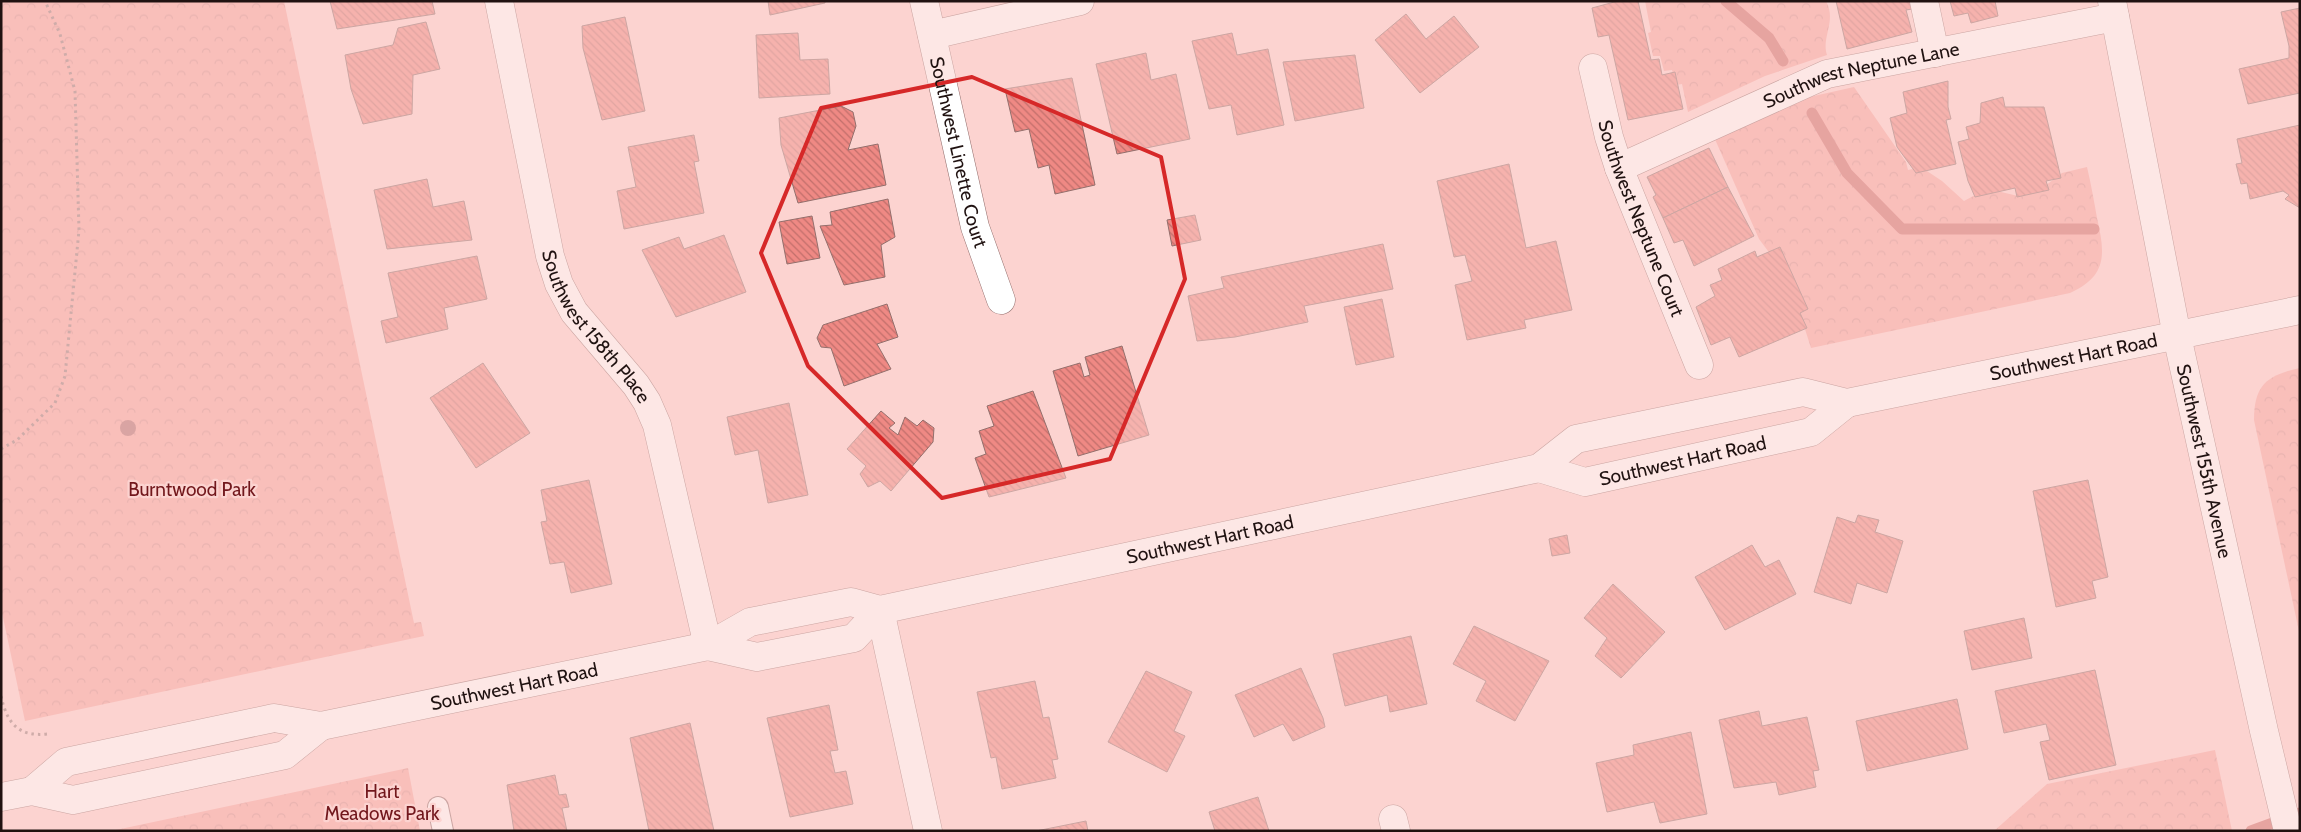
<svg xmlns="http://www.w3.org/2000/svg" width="2301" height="832" viewBox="0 0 2301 832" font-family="Cabin,sans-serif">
	<defs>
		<pattern id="forest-crowns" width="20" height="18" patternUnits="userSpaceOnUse" patternTransform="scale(1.25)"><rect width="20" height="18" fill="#f6a6a1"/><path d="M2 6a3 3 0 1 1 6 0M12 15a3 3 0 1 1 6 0" fill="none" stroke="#d38e8a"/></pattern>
		<pattern id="building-back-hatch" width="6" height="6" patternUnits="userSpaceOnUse" patternTransform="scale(1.25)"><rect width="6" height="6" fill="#ef8984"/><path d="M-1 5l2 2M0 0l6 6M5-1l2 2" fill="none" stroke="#c16f6b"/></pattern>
	</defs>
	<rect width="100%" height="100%" fill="#fcd3d0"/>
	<g fill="url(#forest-crowns)">
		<path d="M1 1H284L414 623 421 622 424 636 25 721 1 608Z"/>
		<path d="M1645 1H1826C1837 21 1821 37 1827 55L1765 76 1688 112 1682 84 1676 85 1672 70 1664 71 1660 56H1653L1648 33 1651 32Z"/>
		<path d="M1854 87 1906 162 1908 170 1921 167 1942 181 1964 201 1977 194 1997 191 2018 196 2041 189 2062 173 2087 167C2091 184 2094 201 2097 218 2105 253 2108 276 2070 293L1811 348 1789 279 1759 239 1714 137 1787 102Z"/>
		<path d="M2300 368V636L2254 420C2254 385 2267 375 2300 368Z"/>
		<path d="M2215 750 2232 831H1994L2047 784Z"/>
		<path d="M408 768 420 831H111Z"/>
	</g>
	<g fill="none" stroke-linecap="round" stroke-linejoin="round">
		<g stroke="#cd6b67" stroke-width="11">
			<path d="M1726 1 1769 38 1783 61"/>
			<path d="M1812 113 1847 173 1902 229H2094"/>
			<path d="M2251 831 2300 813"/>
		</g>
	</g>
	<g fill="url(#building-back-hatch)" stroke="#936f6c">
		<path d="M330 1H432L435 14 337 29Z"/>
		<path d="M768 1H825V3L770 15Z"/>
		<path d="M1618 1H1638L1651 60 1659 59 1662 75 1675 72 1683 109 1628 120 1609 35 1598 37 1592 8Z"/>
		<path d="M1836 1H1910L1912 9 1906 10 1912 32 1847 49Z"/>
		<path d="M1950 1H1995L1998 16 1971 23 1968 13 1954 16Z"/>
		<path d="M2300 8V93L2248 104 2239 69 2289 58V46L2281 12Z"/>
		<path d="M1406 14 1426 39 1454 16 1479 47 1420 93 1375 40Z"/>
		<path d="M625 17 645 111 602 120 583 48 582 26Z"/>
		<path d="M426 22 440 69 413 75 412 114 363 124 351 89 345 55 393 45 398 28Z"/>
		<path d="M798 33 800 60 828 59 830 94 759 98 756 35Z"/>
		<path d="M1232 33 1237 55 1268 49 1284 125 1237 135 1231 105 1209 109 1192 41Z"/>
		<path d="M1146 53 1151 80 1176 74 1190 139 1117 154 1096 64Z"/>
		<path d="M1355 55 1364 108 1295 121 1283 62Z"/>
		<path d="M1072 78 1095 185 1055 194 1049 165 1038 168 1029 129 1015 132 1005 89Z"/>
		<path d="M1948 81V107L1951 119 1946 120 1956 164 1916 173 1897 147 1890 118 1907 113 1903 92Z"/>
		<path d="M2003 97 2005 107H2044L2061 178 2046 181 2049 190 2017 197 2015 188 1975 197 1968 181 1958 142 1969 139 1966 127 1980 123 1981 103Z"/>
		<path d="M841 106 853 112 856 126 848 150 878 144 886 185 798 203 781 145 779 118Z"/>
		<path d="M2300 125V208L2285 199 2289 195 2283 191 2250 199 2247 183 2241 184 2236 164 2242 163 2237 139Z"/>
		<path d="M694 135 699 161 694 162 704 213 624 229 617 191 636 187 628 147Z"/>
		<path d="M1709 148 1728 187 1663 218 1653 197 1656 195 1647 177Z"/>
		<path d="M1509 164 1526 248 1556 241 1572 310 1524 320 1526 328 1467 340 1455 285 1472 281 1465 255 1454 257 1437 181Z"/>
		<path d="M427 179 433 207 464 201 472 240 387 249 374 190Z"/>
		<path d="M1728 187 1754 236 1694 266 1683 240 1674 243 1663 218Z"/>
		<path d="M888 199 895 237 881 245 885 277 844 285 820 226 832 225 830 212Z"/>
		<path d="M1195 215 1201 240 1172 246 1167 220Z"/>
		<path d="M812 216 820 258 787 264 779 222Z"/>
		<path d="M724 235 746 292 676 317 642 250 679 237 684 249Z"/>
		<path d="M1383 244 1393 289 1304 306 1308 322 1235 337 1197 341 1188 296 1224 288 1221 277Z"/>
		<path d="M1780 247 1808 309 1800 313 1807 328 1739 357 1730 337 1711 345 1696 307 1715 296 1710 285 1722 280 1718 269 1755 251 1757 257Z"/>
		<path d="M477 256 487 299 444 308 448 329 386 343 381 321 398 317 388 273Z"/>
		<path d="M1382 299 1394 357 1356 365 1344 307Z"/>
		<path d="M887 304 898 337 877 344 891 369 844 386 831 348 821 347 817 338 823 325Z"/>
		<path d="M1122 346 1149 435 1078 456 1053 371 1080 363 1084 377 1090 375 1085 357Z"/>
		<path d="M483 363 530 433 476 468 430 398Z"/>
		<path d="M1033 391 1066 478 989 497 975 458 986 454 979 431 994 426 987 406Z"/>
		<path d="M789 403 808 495 768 503 758 450 735 455 727 417Z"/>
		<path d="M881 411 895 423 889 428 898 435 905 417 917 426 923 420 934 428 933 442 891 491 880 481 868 487 860 474 866 466 847 449Z"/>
		<path d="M589 480 612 584 571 593 564 562 550 564 541 522 547 521 541 490Z"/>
		<path d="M2088 480 2108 577 2092 581 2096 598 2056 607 2033 491Z"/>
		<path d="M1858 515 1879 520 1875 532 1903 541 1887 593 1857 583 1851 604 1814 592 1837 517 1855 523Z"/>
		<path d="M1567 535 1570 553 1552 556 1549 539Z"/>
		<path d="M1752 545 1765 567 1779 560 1796 594 1725 630 1695 577Z"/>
		<path d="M1613 584 1665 632 1621 678 1595 656 1607 638 1584 618Z"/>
		<path d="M2024 618 2032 658 1972 670 1964 631Z"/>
		<path d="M1474 626 1549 661 1515 721 1476 701 1486 681 1453 664Z"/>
		<path d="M1411 636 1427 704 1390 712 1387 695 1345 706 1333 654Z"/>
		<path d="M1301 668 1323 718 1325 727 1293 741 1283 724 1254 737 1235 695Z"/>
		<path d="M2095 670 2116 765 2049 780 2040 742 2050 740 2046 724 2004 733 1995 691Z"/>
		<path d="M1146 671 1192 692 1174 731 1185 736 1167 772 1108 742Z"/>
		<path d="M1035 681 1043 718 1049 717 1058 759 1052 760 1056 778 1002 789 996 757 991 758 977 692Z"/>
		<path d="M1957 699 1968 749 1867 771 1856 721Z"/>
		<path d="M829 705 838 750 830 751 835 773 846 771 853 804 790 817 767 718Z"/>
		<path d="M1759 711 1762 726 1807 717 1819 770 1813 771 1816 787 1779 795 1776 782 1734 788 1719 720Z"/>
		<path d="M690 723 714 831H649L630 738Z"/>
		<path d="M1691 732 1707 814 1660 823 1654 802 1607 812 1596 763 1634 755 1633 745Z"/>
		<path d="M555 775 559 795 566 794 569 807 562 808 567 831H514L507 785Z"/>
		<path d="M1258 797 1269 831H1215L1209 812Z"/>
		<path d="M1086 821 1088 831H1036Z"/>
	</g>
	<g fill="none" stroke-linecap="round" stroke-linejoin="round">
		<defs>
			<path id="lane" d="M438 807 443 831"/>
			<g id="street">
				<path id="s1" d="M499 1 550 256 559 284 574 312 636 385 647 402 657 425 708 646"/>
				<path id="s2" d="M924 1 975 227 1001 300"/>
				<path d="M1924 1 1935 53"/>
				<path d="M2112 1 2177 336"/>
				<path d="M932 35 1080 1"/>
				<path id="s3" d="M1593 68 1609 137 1619 168 1699 365"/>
				<path id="s4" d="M1619 168 1827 74 2115 17"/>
				<path d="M880 610 928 831"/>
				<path d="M1393 819 1396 831"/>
			</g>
			<g id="secondary">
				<path id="s5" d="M2177 336 2264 731 2288 831"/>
				<path id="s6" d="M1539 468 1585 482 1811 432 1847 403"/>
				<path d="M708 646 757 657 854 638 880 610"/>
				<path id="s7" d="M32 791 66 762 274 718 321 726 708 646 750 622 851 602 880 610 1539 468 1576 439 1803 392 1847 403 2300 310"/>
				<path d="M1 797 32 791 73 800 285 755 321 726"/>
			</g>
		</defs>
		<use href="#lane" stroke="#926e6c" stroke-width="22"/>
		<use href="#street" stroke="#926e6c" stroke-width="29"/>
		<use href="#secondary" stroke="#926e6c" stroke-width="29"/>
		<g stroke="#9a7d7b" stroke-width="3" stroke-dasharray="2.5 4" stroke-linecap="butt">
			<path d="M1 449 17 440 55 403 65 376 79 230 75 91 60 34 45 1"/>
			<path d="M1 696C7 723 18 737 47 734"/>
		</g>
		<use href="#lane" stroke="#fff" stroke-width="20"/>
		<use href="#street" stroke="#fff" stroke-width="28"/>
		<use href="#secondary" stroke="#fff" stroke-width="28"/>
	</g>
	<circle fill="#b06c6d" cx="128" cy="428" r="8"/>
	<path d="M0 0H2301V832H0ZM972 77 1161 157 1185 279 1110 459 942 498 808 366 761 253 821 108Z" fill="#fcd3d0" fill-opacity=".55" fill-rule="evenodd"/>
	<path fill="none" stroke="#d62828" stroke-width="4" stroke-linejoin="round" d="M972 77 1161 157 1185 279 1110 459 942 498 808 366 761 253 821 108Z"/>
	<g text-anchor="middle" stroke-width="4.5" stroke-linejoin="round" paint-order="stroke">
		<g font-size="19" fill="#201211" stroke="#fcd3d0">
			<text dy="7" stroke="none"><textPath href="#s4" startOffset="261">Southwest Neptune Lane</textPath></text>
			<text dy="7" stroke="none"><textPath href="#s2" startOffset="155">Southwest Linette Court</textPath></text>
			<text dy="7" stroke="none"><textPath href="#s3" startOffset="158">Southwest Neptune Court</textPath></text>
			<text dy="7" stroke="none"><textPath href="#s1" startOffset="345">Southwest 158th Place</textPath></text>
			<text dy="7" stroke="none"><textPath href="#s7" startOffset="2111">Southwest Hart Road</textPath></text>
			<text dy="7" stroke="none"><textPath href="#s6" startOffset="148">Southwest Hart Road</textPath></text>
			<text dy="7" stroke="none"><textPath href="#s5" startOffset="128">Southwest 155th Avenue</textPath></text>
			<text dy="7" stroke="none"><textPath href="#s7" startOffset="1219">Southwest Hart Road</textPath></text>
			<text dy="7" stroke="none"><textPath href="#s7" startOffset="502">Southwest Hart Road</textPath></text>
		</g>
		<g font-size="19" fill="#72171c" stroke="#fcd3d0">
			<text x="192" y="496">Burntwood Park</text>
			<text x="382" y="798">Hart<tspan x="382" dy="22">Meadows Park</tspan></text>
		</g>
	</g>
	<rect width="2301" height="832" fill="none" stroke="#201211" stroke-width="5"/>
</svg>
